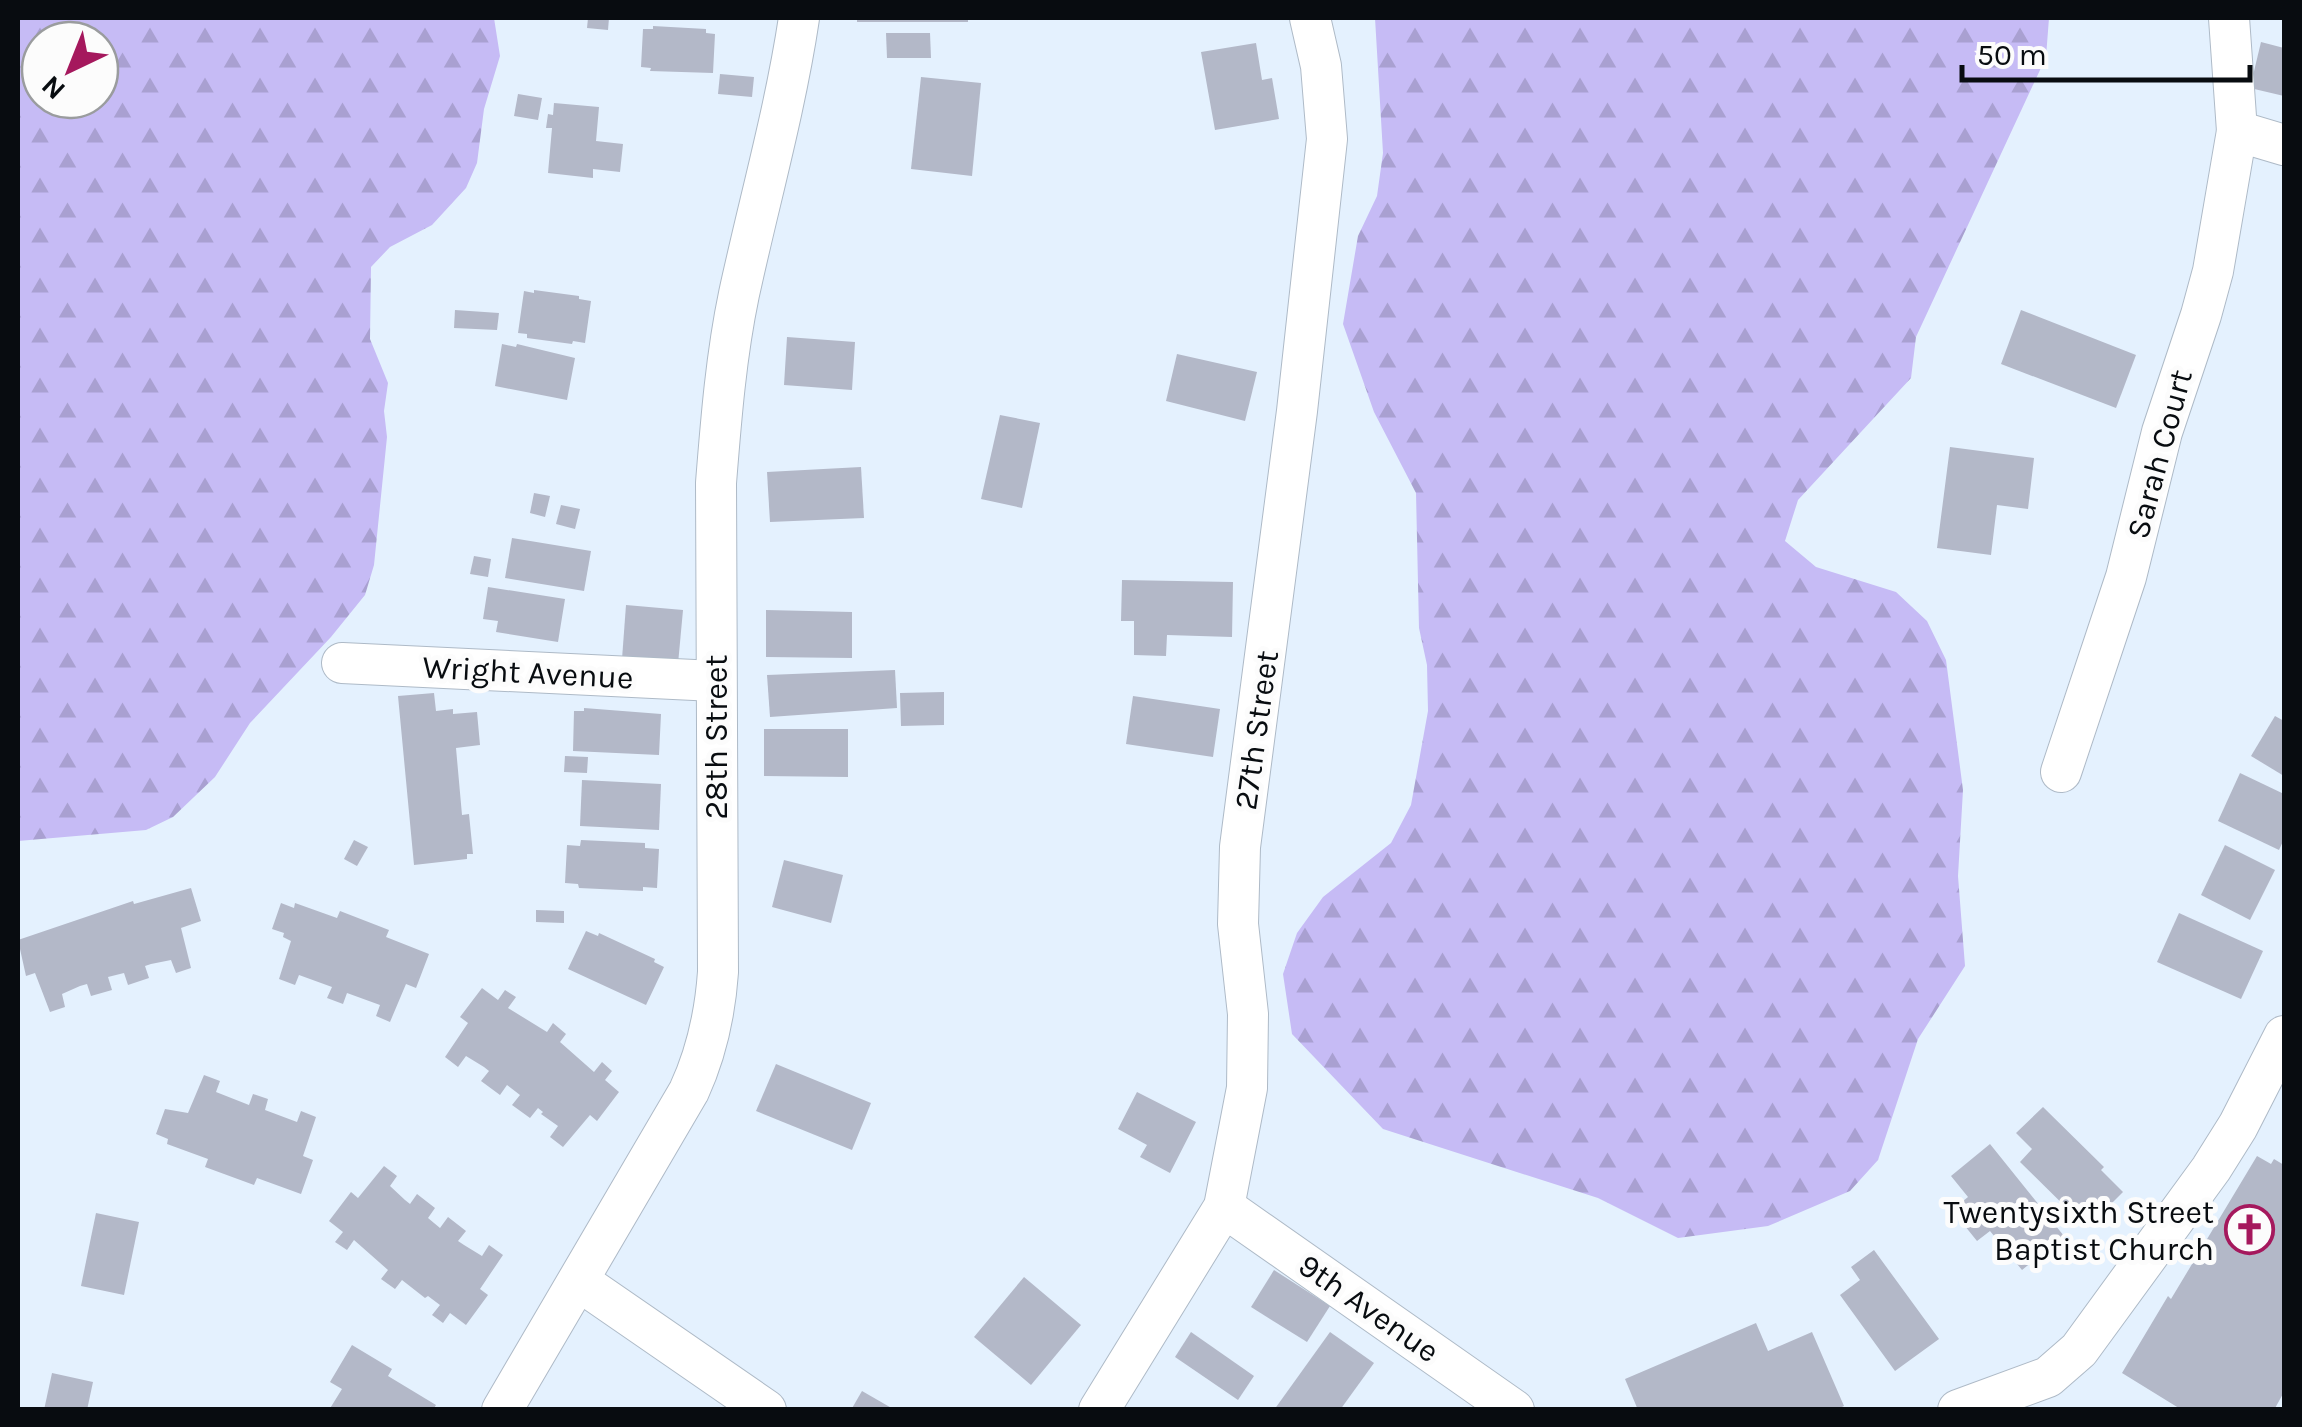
<svg xmlns="http://www.w3.org/2000/svg" width="2302" height="1427" viewBox="0 0 2302 1427" font-family="Karla,sans-serif">
	<defs>
		<pattern id="forest-firs" width="22" height="20" patternUnits="userSpaceOnUse" patternTransform="scale(2.5)"><rect width="22" height="20" fill="#c6bbf5"/><path d="M5 1l3.5 6h-7zM16 11l3.5 6h-7z" fill="#a9a0d1"/></pattern>
	</defs>
	<rect width="100%" height="100%" fill="#e4f1fe"/>
	<g fill="url(#forest-firs)" fill-rule="evenodd">
		<path d="M18 18H494L500 56 484 109 477 163 466 188 432 225 390 247 371 267 370 339 388 383 384 411 387 437 374 565 365 595 331 637 250 723 215 777 173 817 146 830 18 841ZM40 40H100V100H40Z"/>
		<path d="M1375 18H2049L2046 57 1916 337 1911 378 1798 500 1785 541 1816 567 1896 592 1927 621 1946 660 1963 790 1958 876 1965 966 1918 1039 1878 1160 1850 1191 1768 1226 1678 1238 1598 1198 1383 1129 1292 1034 1283 974 1297 933 1323 897 1391 843 1411 805 1428 711 1427 665 1419 628 1416 493 1374 412 1343 324 1358 236 1377 196 1383 153Z"/>
	</g>
	<g fill="#b3b8c8">
		<path d="M588 18H609L608 30 587 28Z"/>
		<rect x="857" y="18" width="111" height="4"/>
		<path d="M653 26 706 29V33L715 34 713 73 650 71 651 68 641 67 643 29H653Z"/>
		<path d="M886 33H930L931 58H887Z"/>
		<path d="M2261 42 2284 48V96L2250 88Z"/>
		<path d="M1256 43 1262 80 1272 78 1279 119 1215 130 1201 52Z"/>
		<path d="M720 74 754 77 752 97 718 94Z"/>
		<path d="M921 77 981 83 972 176 911 169Z"/>
		<path d="M518 94 542 98 538 120 514 116Z"/>
		<path d="M554 103 599 107 596 141 623 144 620 172 593 169V178L548 173 552 128H546L548 114 553 115Z"/>
		<path d="M534 290 579 296V299L591 301 585 343 573 341 572 344 527 338V334L518 333 524 291 534 293Z"/>
		<path d="M455 310 499 313 497 330 454 328Z"/>
		<path d="M2021 310 2136 355 2116 408 2001 364Z"/>
		<path d="M787 337 855 342 852 390 784 385Z"/>
		<path d="M502 344 516 347 517 344 575 358 567 400 495 386Z"/>
		<path d="M1177 354 1257 372 1245 421 1166 401Z"/>
		<path d="M1000 415 1040 423 1022 508 981 499Z"/>
		<path d="M1950 447 2034 458 2028 509 1997 505 1991 555 1937 548Z"/>
		<path d="M861 467 864 518 770 522 767 472Z"/>
		<path d="M534 493 550 496 545 517 530 513Z"/>
		<path d="M561 505 580 509 575 529 556 524Z"/>
		<path d="M512 538 591 551 584 591 505 578Z"/>
		<path d="M474 556 491 559 488 577 470 574Z"/>
		<path d="M1122 580 1233 582 1232 637 1167 635 1166 656 1134 655V621H1121Z"/>
		<path d="M488 587 565 599 558 642 496 632 498 621 483 619Z"/>
		<path d="M626 605 683 610 678 664 622 659Z"/>
		<path d="M766 610 852 612V658L766 657Z"/>
		<path d="M895 670 897 708 770 717 767 675Z"/>
		<path d="M944 692V725L901 726 900 693Z"/>
		<path d="M434 693 436 711 453 709V714L477 712 480 745 456 748 462 815 469 814 473 854H467V859L414 865 398 696Z"/>
		<path d="M1133 696 1220 709 1213 757 1126 744Z"/>
		<path d="M584 708 661 714 659 755 573 751 574 711H584Z"/>
		<path d="M2275 716 2284 721V776L2251 756Z"/>
		<path d="M764 729H848V777L764 776Z"/>
		<path d="M565 756 588 757 587 773 564 772Z"/>
		<path d="M2240 773 2284 794V839L2279 850 2218 821Z"/>
		<path d="M582 780 661 784 659 830 580 826Z"/>
		<path d="M354 840 368 847 357 866 344 859Z"/>
		<path d="M581 840 645 843V848L659 849 657 888 643 887V891L579 888 578 884 565 883 567 845 580 846Z"/>
		<path d="M2225 845 2275 870 2250 920 2201 895Z"/>
		<path d="M784 860 843 875 831 923 772 907Z"/>
		<path d="M191 888 201 921 181 928 191 968 176 973 171 960 151 964 145 966 149 978 128 985 124 973 108 977 112 990 91 996 87 984 80 986 62 994 65 1007 50 1012 35 973 26 976 18 940 133 901 134 904Z"/>
		<path d="M281 903 294 908 295 903 337 918 340 911 389 930 386 937 429 954 416 988 406 984 390 1022 376 1016 380 1005 347 993 343 1004 327 998 332 987 299 975 295 985 279 979 291 941 283 937 284 933 272 929Z"/>
		<path d="M536 910 564 911V923L536 922Z"/>
		<path d="M2179 913 2263 951 2241 999 2157 962Z"/>
		<path d="M586 931 598 936 599 933 655 959 654 962 664 967 646 1005 568 969Z"/>
		<path d="M482 988 498 1000 505 990 516 997 508 1008 547 1032 553 1023 566 1034 560 1042 594 1072 602 1062 612 1071 605 1080 619 1092 597 1121 590 1115 563 1147 550 1137 558 1126 541 1114 543 1112 538 1108 530 1118 512 1105 520 1095 507 1085 500 1095 481 1081 489 1071 484 1067 466 1056 458 1067 445 1057 468 1023 460 1017Z"/>
		<path d="M776 1064 871 1103 852 1150 756 1111Z"/>
		<path d="M204 1075 220 1081 216 1092 249 1105 253 1094 268 1099 265 1110 297 1122 301 1111 316 1117 303 1156 313 1160 301 1194 257 1178 254 1185 205 1167 208 1159 167 1144 168 1139 156 1134 165 1109 188 1113Z"/>
		<path d="M1137 1092 1196 1122 1170 1173 1140 1157 1147 1145 1118 1129Z"/>
		<path d="M2043 1107 2104 1167 2101 1170 2123 1192 2087 1228 2020 1162 2032 1149 2016 1133Z"/>
		<path d="M1990 1144 2064 1236 2022 1270 1990 1231 1977 1241 1952 1210 1968 1197 1951 1176Z"/>
		<path d="M2257 1156 2271 1164 2274 1159 2284 1165V1392L2274 1410H2182L2122 1373 2168 1296 2171 1299Z"/>
		<path d="M384 1166 397 1176 390 1186 405 1200 410 1204 417 1194 435 1208 428 1218 440 1228 448 1217 466 1231 458 1241 464 1245 482 1256 489 1245 503 1255 480 1289 488 1295 466 1325 450 1313 443 1323 432 1315 440 1305 428 1296 425 1298 402 1280 395 1289 381 1279 388 1270 354 1240 347 1250 335 1242 343 1232 329 1221 351 1192 358 1198Z"/>
		<path d="M96 1213 139 1222 124 1295 81 1286Z"/>
		<path d="M1874 1250 1939 1339 1895 1371 1840 1295 1860 1280 1851 1267Z"/>
		<path d="M1274 1270 1330 1306 1307 1342 1251 1307Z"/>
		<path d="M1024 1277 1081 1325 1031 1385 974 1337Z"/>
		<path d="M1756 1323 1768 1351 1812 1332 1844 1406 1836 1410H1638L1625 1379Z"/>
		<path d="M1191 1332 1254 1376 1238 1400 1175 1357Z"/>
		<path d="M1330 1332 1374 1363 1340 1410H1274Z"/>
		<path d="M352 1345 392 1369 388 1376 436 1405 433 1410H329L342 1389 330 1382Z"/>
		<path d="M52 1373 93 1382 87 1410H44Z"/>
		<path d="M862 1391 895 1410H851Z"/>
	</g>
	<g fill="none" stroke-linecap="round" stroke-linejoin="round">
		<defs>
			<g id="minor">
				<path d="M2229 18 2237 131 2284 145"/>
				<path d="M342 663 715 681"/>
				<path d="M2061 772 2126 577 2162 432 2201 315 2213 271 2237 131"/>
				<path d="M1224 1207 1514 1410"/>
				<path d="M579 1281 766 1410"/>
				<path d="M502 1410 689 1091C707 1052 715 1015 718 972L716 483C721 420 726 356 739 294 759 202 785 111 799 18"/>
				<path d="M1099 1410 1224 1207 1247 1088 1248 1014 1238 924 1240 847 1297 411 1327 139 1321 66 1310 18"/>
				<path d="M1958 1410 2048 1377 2079 1350 2211 1169 2238 1126 2284 1036"/>
			</g>
		</defs>
		<use href="#minor" stroke="#aebac7" stroke-width="42"/>
		<use href="#minor" stroke="#fff" stroke-width="40"/>
	</g>
	<defs>
		<symbol id="church-ring" viewBox="-11 -11 22 22"><circle r="9.5" fill="#fcfcfc" stroke="#a5185d" stroke-width="1.5"/><path d="M-1.2-6h2.4v3.5h3.3v2.4h-3.3V6h-2.4V-.1h-3.3v-2.4h3.3Z" fill="#a5185d"/></symbol>
	</defs>
	<g fill-rule="evenodd">
		<use href="#church-ring" x="2222" y="1202" width="55" height="55"/>
	</g>
	<g text-anchor="middle" stroke-width="10" stroke-linejoin="round" paint-order="stroke">
		<g font-size="32" fill="#080c10" stroke="#fcfcfc">
			<text transform="translate(2159 454) rotate(-75)" y="11">Sarah Court</text>
			<text transform="translate(528 672) rotate(3)" y="11">Wright Avenue</text>
			<text transform="translate(1256 730) rotate(-82)" y="11">27th Street</text>
			<text transform="translate(716 737) rotate(-90)" y="11">28th Street</text>
			<text transform="translate(1369 1308) rotate(35)" y="11">9th Avenue</text>
		</g>
		<g font-size="32" fill="#080c10" stroke="#fcfcfc" text-anchor="end">
			<text x="2214" y="1223">Twentysixth Street<tspan x="2214" dy="37">Baptist Church</tspan></text>
		</g>
	</g>
	<rect width="2302" height="1427" fill="none" stroke="#080c10" stroke-width="40"/>
	<g transform="translate(70 70) rotate(223)"><circle r="48" fill="#fcfcfc" stroke="#9a9c9e" stroke-width="2.5"/>
	<path d="M0-8L18 38L0 25L-18 38Z" fill="#a5185d"/>
	<text y="-15" font-size="28" font-weight="bold" text-anchor="middle" fill="#080c10">N</text>
	</g>
	<path d="M1962 65v15h288v-15" fill="none" stroke="#080c10" stroke-width="5"/>
	<text x="1977" y="65" font-size="30" fill="#080c10" stroke="#fcfcfc" stroke-width="8" paint-order="stroke">50 m</text>
</svg>
